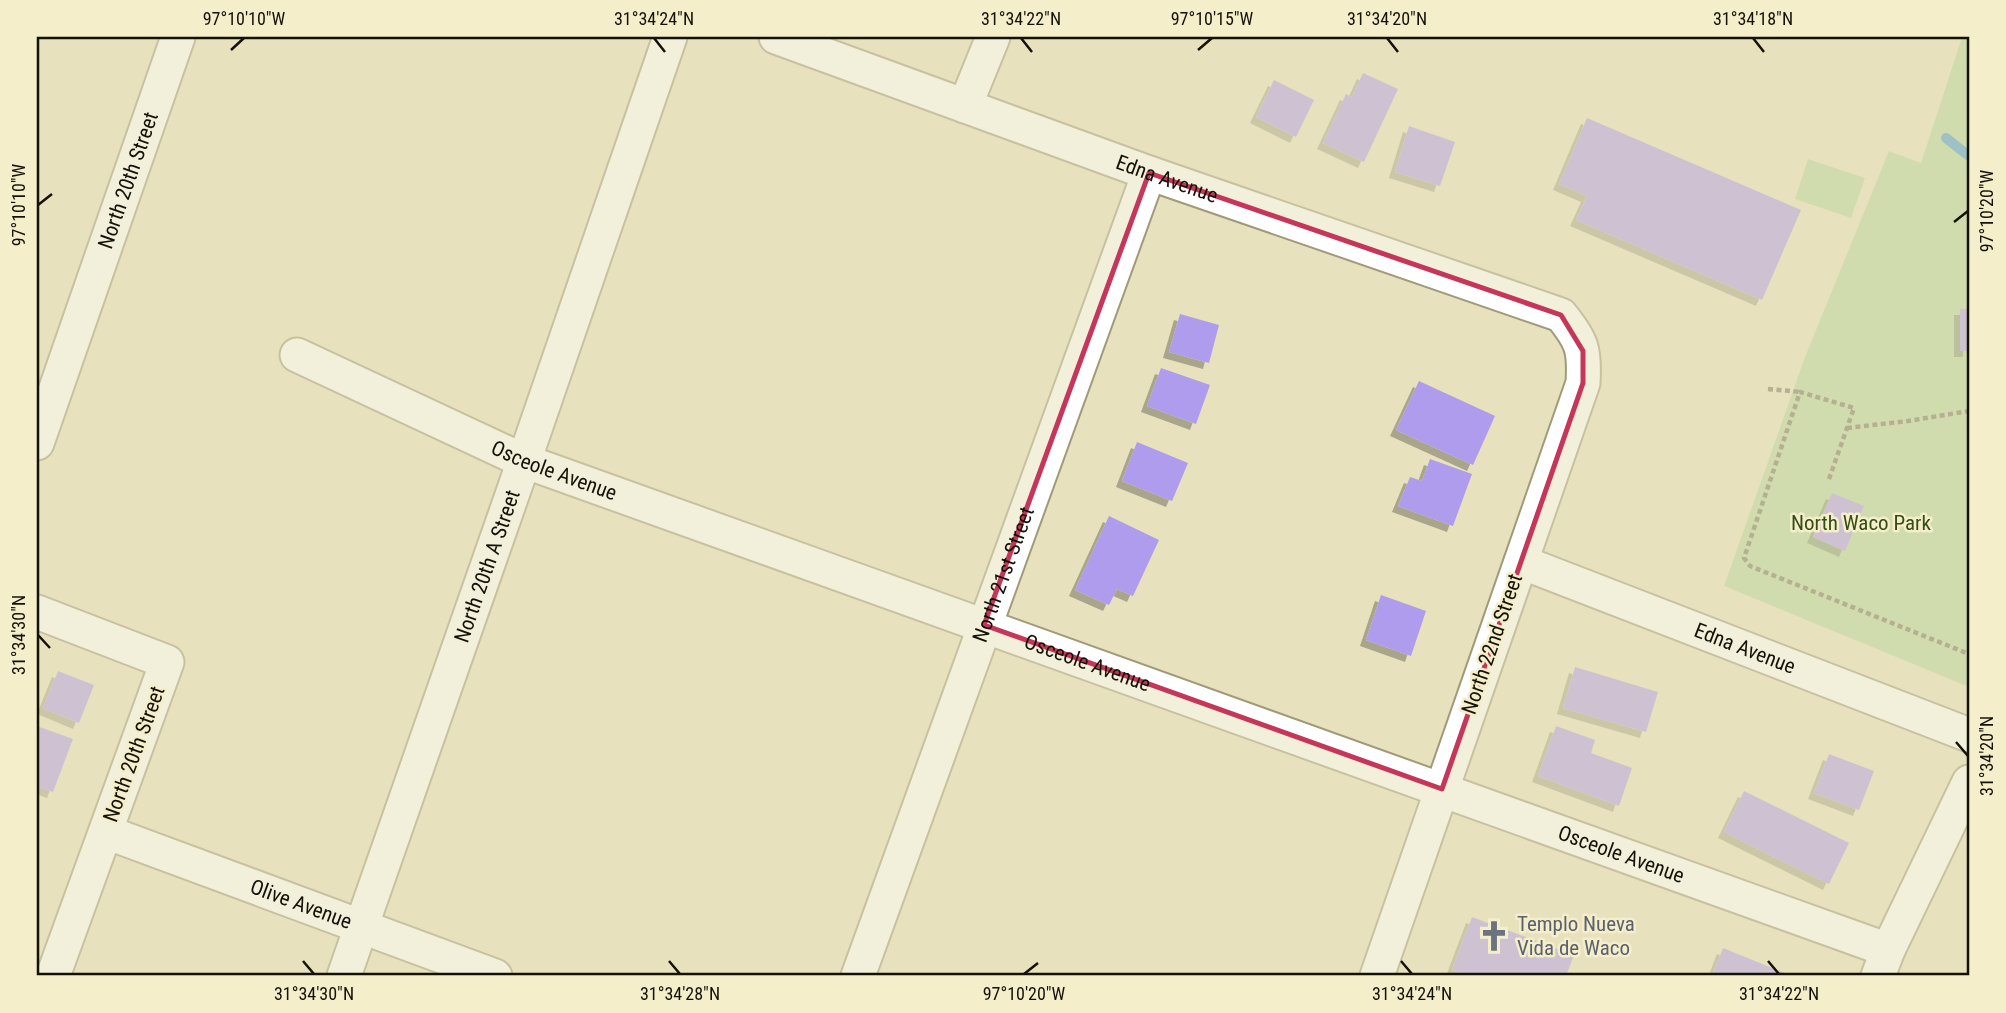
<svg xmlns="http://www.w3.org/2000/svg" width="2006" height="1013" viewBox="0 0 2006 1013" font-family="'Roboto Condensed',sans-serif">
	<defs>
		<filter id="shadow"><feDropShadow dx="-6" dy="6" stdDeviation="0" flood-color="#0004"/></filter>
	</defs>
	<rect width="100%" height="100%" fill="#e7e1be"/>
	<g fill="#b7d59b">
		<path d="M1962 37H1969V687L1724 586 1805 357 1889 151 1921 163Z"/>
		<path d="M1808 159 1865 178 1851 218 1795 199Z"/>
	</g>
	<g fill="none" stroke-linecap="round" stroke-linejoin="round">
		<path stroke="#4499cf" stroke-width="10" d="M1946 138 1969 156"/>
	</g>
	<g fill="#af9cec" filter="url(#shadow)">
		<path d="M1363 73 1398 89 1364 162 1323 143 1346 94 1352 97Z"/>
		<path d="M1274 80 1314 100 1296 137 1256 117Z"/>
		<path d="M1587 118 1801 210 1762 300 1576 220 1587 196 1559 184Z"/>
		<path d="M1409 126 1455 142 1440 186 1395 172Z"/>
		<rect x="1960" y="309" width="9" height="42"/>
		<path d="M1180 314 1219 325 1209 363 1169 352Z"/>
		<path d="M1161 368 1210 385 1196 424 1147 406Z"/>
		<path d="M1419 381 1495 416 1473 465 1396 430Z"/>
		<path d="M1137 442 1188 463 1172 501 1122 481Z"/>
		<path d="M1430 459 1472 474 1453 526 1398 506 1410 477 1422 481Z"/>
		<path d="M1832 493 1864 506 1845 551 1813 537Z"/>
		<path d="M1109 516 1159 540 1133 596 1117 589 1109 605 1075 590Z"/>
		<path d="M1381 595 1426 611 1411 656 1366 640Z"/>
		<path d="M1575 667 1658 692 1646 732 1563 708Z"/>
		<path d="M58 671 94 685 79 723 43 708Z"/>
		<path d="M37 726 73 739 53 792 37 786Z"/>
		<path d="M1556 726 1595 740 1591 753 1632 768 1619 806 1538 776Z"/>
		<path d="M1829 754 1874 771 1859 810 1814 793Z"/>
		<path d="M1744 791 1849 843 1829 884 1724 832Z"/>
		<path d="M1472 917 1574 955 1566 976H1468L1452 970Z"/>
		<path d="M1723 948 1792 976H1712Z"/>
	</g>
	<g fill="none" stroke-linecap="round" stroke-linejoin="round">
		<defs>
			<g id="street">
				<path id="s1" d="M776 37 1149 173 1561 315C1582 341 1585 349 1583 383L1377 976"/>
				<path d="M965 106 993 37"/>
				<path id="s2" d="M297 355 524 461 1888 950"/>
				<path id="s3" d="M37 443 178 37"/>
				<path id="s4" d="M1521 562 1969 735"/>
				<path d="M37 612 167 662 53 976"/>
				<path id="s5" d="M106 832 495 976"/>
				<path id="s6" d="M344 976 524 461 670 37"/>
				<path id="s7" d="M858 976 1149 173"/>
				<path d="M1878 976 1888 950 1969 782"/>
			</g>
		</defs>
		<use href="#street" stroke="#a09a7a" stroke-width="37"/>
		<g stroke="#78745e" stroke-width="4.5" stroke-dasharray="5 3.5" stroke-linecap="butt">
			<path d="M1768 389 1800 392"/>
			<path d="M1847 428 1908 421 1969 411"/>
			<path d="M1829 479 1854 408 1800 392 1744 558 1750 566 1969 654"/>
		</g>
		<use href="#street" stroke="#fff" stroke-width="33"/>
	</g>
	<path d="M0 0H2006V1013H0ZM1149 173 1561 315 1583 351V383L1442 789 984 625Z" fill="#e7e1be" fill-opacity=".55" fill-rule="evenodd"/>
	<path fill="none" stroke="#c53659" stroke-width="5" stroke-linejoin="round" d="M1149 173 1561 315 1583 351V383L1442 789 984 625Z"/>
	<path fill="none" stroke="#141106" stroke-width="2.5" d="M654 38 665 52M1021 38 1032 52M1387 38 1398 52M1753 38 1764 52M231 50 244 38M1198 50 1212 38M38 205 52 194M1954 222 1968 211M38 635 50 648M1956 742 1968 756M303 961 314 974M669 961 680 974M1401 961 1412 974M1768 961 1779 974M1024 974 1038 963"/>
	<defs>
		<symbol id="church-bare" viewBox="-9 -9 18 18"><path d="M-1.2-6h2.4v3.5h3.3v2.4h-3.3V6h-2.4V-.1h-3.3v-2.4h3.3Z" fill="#6b7280" stroke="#f4eecb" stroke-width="2.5" paint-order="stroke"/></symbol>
	</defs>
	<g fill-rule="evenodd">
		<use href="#church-bare" x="1472" y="914" width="44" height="44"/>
	</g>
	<g text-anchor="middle" stroke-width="5" stroke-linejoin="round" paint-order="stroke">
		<g font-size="21" fill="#141106" stroke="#f4eecb">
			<text dy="7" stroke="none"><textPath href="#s1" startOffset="416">Edna Avenue</textPath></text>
			<text dy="7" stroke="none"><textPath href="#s3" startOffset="278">North 20th Street</textPath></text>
			<text dy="7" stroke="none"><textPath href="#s2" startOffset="282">Osceole Avenue</textPath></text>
			<text dy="7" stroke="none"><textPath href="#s6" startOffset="434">North 20th A Street</textPath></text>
			<text dy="7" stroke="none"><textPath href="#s7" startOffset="427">North 21st Street</textPath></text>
			<text transform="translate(1492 644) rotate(-71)" y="7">North 22nd Street</text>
			<text dy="7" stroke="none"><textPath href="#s4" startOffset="240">Edna Avenue</textPath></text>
			<text dy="7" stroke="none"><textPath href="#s2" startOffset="849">Osceole Avenue</textPath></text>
			<text transform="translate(134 754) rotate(-70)" y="7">North 20th Street</text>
			<text dy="7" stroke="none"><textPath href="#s2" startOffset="1416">Osceole Avenue</textPath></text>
			<text dy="7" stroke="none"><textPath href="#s5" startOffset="208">Olive Avenue</textPath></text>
		</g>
		<g font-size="21" fill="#344d15" stroke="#f4eecb">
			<text x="1861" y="530">North Waco Park</text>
		</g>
		<g font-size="21" fill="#5b616d" stroke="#f4eecb" text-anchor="start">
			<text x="1517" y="931">Templo Nueva<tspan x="1517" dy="24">Vida de Waco</tspan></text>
		</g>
	</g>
	<rect width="2006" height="1013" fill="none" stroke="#f4eecb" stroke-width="77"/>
	<rect x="38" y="38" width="1930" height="936" fill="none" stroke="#141106" stroke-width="2.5"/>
	<g font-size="18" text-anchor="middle" fill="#141106">
		<text x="244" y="25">97°10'10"W</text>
		<text x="654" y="25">31°34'24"N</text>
		<text x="1021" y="25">31°34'22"N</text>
		<text x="1212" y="25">97°10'15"W</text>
		<text x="1387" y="25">31°34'20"N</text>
		<text x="1753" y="25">31°34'18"N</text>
		<text transform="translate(19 205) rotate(-90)" y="6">97°10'10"W</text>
		<text transform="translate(1987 211) rotate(-90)" y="6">97°10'20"W</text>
		<text transform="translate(19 635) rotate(-90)" y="6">31°34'30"N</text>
		<text transform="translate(1987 756) rotate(-90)" y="6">31°34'20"N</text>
		<text x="314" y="1000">31°34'30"N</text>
		<text x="680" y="1000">31°34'28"N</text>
		<text x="1024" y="1000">97°10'20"W</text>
		<text x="1412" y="1000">31°34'24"N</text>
		<text x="1779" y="1000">31°34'22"N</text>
	</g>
</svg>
